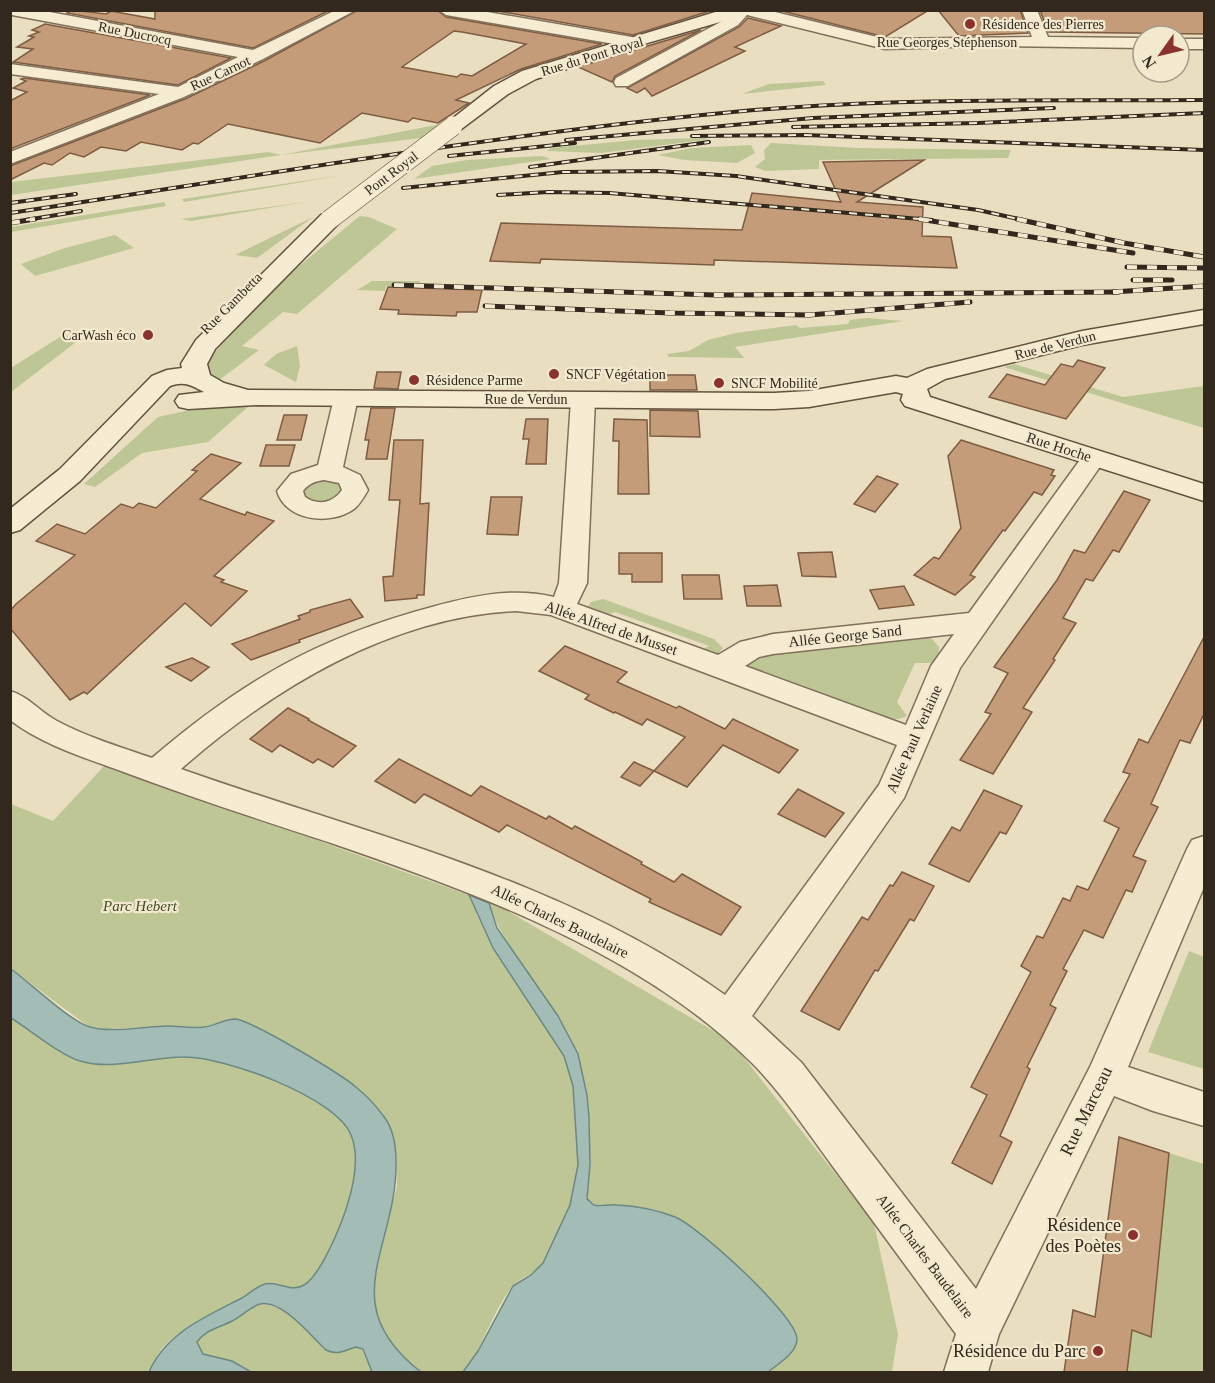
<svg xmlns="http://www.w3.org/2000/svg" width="1215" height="1383" viewBox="0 0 1215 1383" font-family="'Times New Roman',serif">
	<rect width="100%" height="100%" fill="#e9dfc0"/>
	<g fill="#bec695">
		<path d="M823 81 826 85 742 94 769 84Z"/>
		<path d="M441 124 421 138 281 155 11 195V182L268 152 281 155Z"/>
		<path d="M700 138 712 139 601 153 547 151 551 148 636 140Z"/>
		<path d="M771 143 859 148 1011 150 1008 158 819 160V169L765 171 755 167 765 159 764 150Z"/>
		<path d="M751 145 755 153 737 163 684 160 658 155 691 148Z"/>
		<path d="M542 156 551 159 414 179 432 166 467 160Z"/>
		<path d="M344 175 184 202 182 199Z"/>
		<path d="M164 202 166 206 11 232V227Z"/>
		<path d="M306 202 191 221 181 219Z"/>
		<path d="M360 216 369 217 397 229 297 314 283 312 242 346 259 350 218 381C208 375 202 365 208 354H214C255 300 307 259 360 216Z"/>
		<path d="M313 217 257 258 235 255Z"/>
		<path d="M115 235 134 248 35 276 21 264 65 248Z"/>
		<path d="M372 281H420L419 285 386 286 385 291 357 290Z"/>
		<path d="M867 318 903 321 735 347 744 358 669 357 667 354 689 351 708 340 736 333 796 325 800 328 848 324 850 320Z"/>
		<path d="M63 335 80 339 11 392V368Z"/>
		<path d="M297 346 300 366 296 382 264 365 276 354Z"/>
		<path d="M1014 364 1123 397 1204 386V428L1004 367Z"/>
		<path d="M249 406 208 442 142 453 95 487 84 484 158 417 203 407Z"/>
		<path d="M318 478 344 482 340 499 318 504 302 496V488Z"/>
		<path d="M603 599 714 639 723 648 717 655 698 651 709 646 615 612 604 617 586 610 591 602Z"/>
		<path d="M922 634 932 639 939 647 938 659 932 663H915L897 702 907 716 899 719H888L748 669 744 665 759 653Z"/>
		<path d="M106 764 499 906 731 1041 874 1223 898 1334 892 1372H768L791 1354 794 1330 745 1274 639 1207 595 1205 587 1199C587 1186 590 1174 590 1162 591 1111 585 1061 558 1016 534 977 504 949 489 903L476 913C498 960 532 999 559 1044 579 1080 583 1147 575 1187 571 1206 553 1247 543 1263 535 1274 519 1278 511 1288 494 1311 484 1340 470 1365L463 1372H421L399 1354 383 1331 374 1308V1271L397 1186 396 1150 385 1118 356 1087 261 1029 235 1019 203 1027 167 1026 106 1029 88 1026 11 969V804L53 821Z"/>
		<path d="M1189 951 1204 957V1069L1148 1052Z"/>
		<path d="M10 1018C29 1029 60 1055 80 1061 113 1071 149 1057 183 1057 223 1056 336 1097 351 1135 359 1155 355 1182 348 1202 342 1221 322 1275 305 1285 291 1293 279 1281 265 1284 259 1285 254 1290 250 1293 223 1310 191 1321 168 1342 159 1350 153 1362 149 1372H11Z"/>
		<path d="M1169 1153 1204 1164V1372H1127L1132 1330 1151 1336Z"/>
		<path d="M259 1304C288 1304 307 1331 326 1350 338 1356 345 1350 356 1347L363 1349 372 1372H251L232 1361 203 1354 197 1342 204 1333 234 1320Z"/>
	</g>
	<g fill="#a3bcb6" stroke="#6b8983" stroke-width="1.5">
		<path d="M469 895 489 903 497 928 558 1016 578 1054 587 1095 589 1117 590 1164 587 1199C589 1200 592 1204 594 1205 600 1207 610 1204 617 1205 636 1206 657 1210 675 1217 698 1226 797 1316 797 1339 797 1353 778 1364 768 1372H463L478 1351 513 1286 531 1275 543 1263 570 1205 578 1165 573 1086 564 1056 493 948Z"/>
		<path d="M11 969C30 983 67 1018 87 1026 109 1034 145 1026 168 1026 180 1026 193 1029 204 1027 214 1026 225 1019 235 1019 251 1020 343 1075 357 1088 367 1096 377 1107 385 1118 394 1131 396 1146 396 1161 398 1247 332 1303 421 1372H372L363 1349 356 1347C345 1350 338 1356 326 1350 311 1336 282 1299 260 1304 250 1307 241 1317 232 1321 219 1328 206 1329 197 1342L203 1354 232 1361 251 1372H149C166 1333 205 1317 242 1298 249 1294 257 1286 265 1284 279 1281 291 1293 304 1285 321 1275 341 1225 347 1206 354 1184 360 1157 351 1135 336 1097 223 1056 183 1057 149 1057 113 1071 80 1061 60 1055 29 1029 11 1018Z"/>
	</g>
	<g fill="#c59c79" stroke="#7e5c42" stroke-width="1.5" fill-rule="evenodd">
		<path d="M72 10 106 14 111 11 155 19V10H330L253 48 67 13Z"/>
		<path d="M358 10H437L446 17 602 44 521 69 456 100 469 103 438 123 413 118 408 122 362 113 320 143 228 124 198 144 193 143 182 150 141 142 126 151 101 147 84 157 70 153 52 165 44 163 10 180V166L185 99 264 61ZM454 31 462 32 526 44 472 76 461 74 457 77 402 67Z"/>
		<path d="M492 10H713L633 35Z"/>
		<path d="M778 10H929L885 37Z"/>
		<path d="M938 10H1020L1028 33 959 36Z"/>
		<path d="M1040 10H1204V34L1048 32Z"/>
		<path d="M748 18 781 26 735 47 745 51 652 96 645 88 637 93 627 88 739 27Z"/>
		<path d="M45 24 231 58 178 85 13 62 33 49 17 47 34 37 29 36 39 32 32 30Z"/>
		<path d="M701 30 615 76 612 82 578 67Z"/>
		<path d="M24 78 150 95 10 149V101L27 92 13 88 26 81 21 79Z"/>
		<path d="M924 160 857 202 923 207 922 236 951 237 957 268 714 260V265L541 259 540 263 490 261 501 223 742 230 752 193 841 202 823 162Z"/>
		<path d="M388 287 482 290 477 312H457L456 316 398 314 399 310 380 309Z"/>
		<path d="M1078 360 1105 368 1066 419 989 397 1007 374 1045 385 1061 364 1073 367Z"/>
		<path d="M377 372H401L398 389 374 388Z"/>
		<path d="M650 375H695L697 390H650Z"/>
		<path d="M371 408H395L387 459H366L369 440H365Z"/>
		<path d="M650 410 698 411 700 437 650 436Z"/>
		<path d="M284 415H307L301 440H277Z"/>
		<path d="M526 419H548L546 464H526L529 439H523Z"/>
		<path d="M614 419 647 420 649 494H618L619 441H613Z"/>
		<path d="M394 440H423L420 504 429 503 424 595H417V598L385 601 383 577 393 576 400 500H389Z"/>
		<path d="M961 440 1054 470 1051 475 1055 476 1042 495 1034 492 1005 531 1003 530 970 575 975 577 955 595 914 575 934 557 939 559 961 528 948 456Z"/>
		<path d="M266 445H295L289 466H260Z"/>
		<path d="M211 454 241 463 200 499 245 515 247 512 274 521 214 576 224 580 221 582 247 591 211 626 185 603 87 694 84 692 70 700 10 628V611L16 604 75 555 36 541 57 524 85 534 121 504 133 508 139 503 156 508 197 471 192 470Z"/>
		<path d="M877 476 898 484 875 512 854 504Z"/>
		<path d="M1124 491 1150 500 1119 552 1113 550 1093 581 1086 579 1063 618 1076 623 1053 659 1055 660 1023 708 1032 712 993 774 960 760 991 714 985 712 1008 673 994 667 1057 580 1074 550 1085 553Z"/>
		<path d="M491 497H522L518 535 487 534Z"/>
		<path d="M832 552 836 577 802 576 798 553Z"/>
		<path d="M619 553H662V582H632V574H619Z"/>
		<path d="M682 575H719L722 599H684Z"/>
		<path d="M777 585 781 606H747L744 586Z"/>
		<path d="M904 586 914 605 879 609 870 590Z"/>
		<path d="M350 599 363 617 299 640 300 642 251 660 232 644 300 619 298 616 310 612V610Z"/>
		<path d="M1204 637V714L1190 743 1180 740 1151 804 1158 807 1133 856 1146 861 1132 892 1126 890 1103 938 1084 930 1063 969 1067 971 1050 1005 1056 1008 1027 1067 1030 1069 1000 1136 1012 1142 992 1184 952 1163 987 1095 971 1087 1031 972 1021 966 1037 936 1043 938 1063 898 1070 901 1077 886 1088 890 1119 828 1104 821 1130 774 1123 772 1139 739 1148 743Z"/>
		<path d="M565 646 627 672 617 682 676 708 679 706 725 729 733 719 798 750 779 773 723 745 687 787 654 771 640 786 621 777 634 762 654 771 685 737 647 719 642 725 615 712 614 713 585 699 589 695 539 671Z"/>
		<path d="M192 658 209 667 191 681 166 667Z"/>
		<path d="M288 708 309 719 308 720 356 746 333 767 318 759 313 763 280 745 272 752 250 739Z"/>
		<path d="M399 759 471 796 481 786 546 819 549 816 572 829 575 826 642 862 641 864 674 882 682 874 741 907 721 935 649 902 651 899 507 825 499 832 424 794 415 803 375 781Z"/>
		<path d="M798 789 844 813 825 837 778 814Z"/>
		<path d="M984 790 1022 806 1006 834 1000 832 969 882 929 864 952 827 960 831Z"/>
		<path d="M902 872 934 886 914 921 910 919 878 971 875 970 839 1030 801 1011 862 917 868 920 890 885 893 886Z"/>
		<path d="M1119 1137 1169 1153 1151 1337 1132 1330 1127 1372H1064L1073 1310 1095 1317Z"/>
	</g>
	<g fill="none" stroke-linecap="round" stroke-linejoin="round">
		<defs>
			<g id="street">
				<path d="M10 10H39L253 50 336 10H356L263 59 184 97 10 164V152L159 94 10 74V64L178 87 238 57 12 15Z"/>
				<path d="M439 10H476L632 37 640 42 632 47 446 15Z"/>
				<path d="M734 10H767L885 39 1032 37 1022 10H1037L1048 37 1143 38V48L987 46 885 49 747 15 738 25 628 86H616L614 82 616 78 726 19Z"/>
				<rect x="1179" y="39" width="25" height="10"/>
				<path d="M346 391 354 393 358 398 343 467 360 475 368 490C364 497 360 504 354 509 330 526 286 521 277 491L291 474 318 465 334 398 338 393ZM324 480 339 483 342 490C333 503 318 506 305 497L303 491C308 484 315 481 324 480Z"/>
				<path d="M583 393 591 395 595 400 587 583 577 604 718 655 740 642 773 634 969 613 1085 453 1094 451 1103 453 1106 458 960 668 904 798 752 1016 801 1062 976 1289 1090 1067 1187 849 1192 840 1204 836V887L1128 1067 1204 1092V1126L1153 1111 1114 1096 999 1334 988 1372H944L956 1334C914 1277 873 1221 831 1164 806 1130 782 1093 752 1063 642 953 476 893 331 843 261 820 190 797 121 771 83 757 43 745 10 720V691C28 696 40 712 57 721 87 737 120 747 152 758 242 681 317 638 432 607 471 596 513 587 554 597L559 583 571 400 575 395ZM516 611 551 615 897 745 879 785 725 995C564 879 365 834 181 769 273 688 391 617 516 611ZM954 634 931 666 906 725 745 666 759 657 773 654Z"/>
			</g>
			<g id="secondary">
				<path d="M722 10H750L748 14 630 48 536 79 508 94 460 130H446L443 126 494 86 522 71Z"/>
				<path d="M329 213 337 215 340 220 337 225 215 349 207 364 210 375 224 383 248 390 774 393 809 391 896 376 907 378 927 369 1082 331 1204 310V324L1082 345 945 379 927 389 930 397 1204 484V501L905 406 901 400 903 394 896 392 809 407 774 409 257 405 188 409 179 407 175 401 179 395 204 392C191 385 184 381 170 386L80 481 20 530 10 533V509L60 469 152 376 167 370 182 368 181 364 196 340 321 215Z"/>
			</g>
		</defs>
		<use href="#street" stroke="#81705a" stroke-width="3"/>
		<use href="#secondary" stroke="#63523d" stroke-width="3"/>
		<use href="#street" fill="#f5ecd2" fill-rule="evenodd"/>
		<use href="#secondary" fill="#f5ecd2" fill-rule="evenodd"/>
		<defs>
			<g id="rail-far1">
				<path d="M793 127 978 123 1204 113"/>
				<path d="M692 136 805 135 1204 150"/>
				<path d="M566 140 813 118 1054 108"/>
				<path d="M449 156 575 143"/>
				<path d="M530 167 709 142"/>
				<path d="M403 188 563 172 657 171 736 176 978 210 1023 220"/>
				<path d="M498 195 548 192 609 193 932 220"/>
				<path d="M10 203 76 194"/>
				<path d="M10 213C251 177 491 135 733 112 890 97 1047 101 1204 100"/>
				<path d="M26 220 81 211"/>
			</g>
			<g id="rail">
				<path d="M919 219 1133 253"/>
				<path d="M1017 219 1124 243 1204 257"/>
				<path d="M10 223 35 219"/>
				<path d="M1127 267 1204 268"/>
				<path d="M1133 280H1172"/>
				<path d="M394 285 715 295 1119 292"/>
				<path d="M1113 292 1204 286"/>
				<path d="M485 306 670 313 809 315 970 302"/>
			</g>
		</defs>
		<use href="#rail-far1" stroke="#32281d" stroke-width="4"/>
		<use href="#rail" stroke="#32281d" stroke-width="5"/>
		<use href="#rail-far1" stroke="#f2e9cf" stroke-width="2" stroke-dasharray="8" stroke-linecap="butt"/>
		<use href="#rail" stroke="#f2e9cf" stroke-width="4" stroke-dasharray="10" stroke-linecap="butt"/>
		<defs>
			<path id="secondary-bridge" d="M329 220 453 126"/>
		</defs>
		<use href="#secondary-bridge" stroke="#63523d" stroke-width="20" stroke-linecap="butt"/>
		<use href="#secondary-bridge" stroke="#f5ecd2" stroke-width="19"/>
	</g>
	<g fill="#8b322f" stroke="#f2e9cf" stroke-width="2">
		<circle cx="970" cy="24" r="6"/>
		<circle cx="148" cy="335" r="6"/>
		<circle cx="554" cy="374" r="6"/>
		<circle cx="414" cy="380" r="6"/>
		<circle cx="719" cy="383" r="6"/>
		<circle cx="1133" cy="1235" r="6"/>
		<circle cx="1098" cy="1351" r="6"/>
	</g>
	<g text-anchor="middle" stroke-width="4.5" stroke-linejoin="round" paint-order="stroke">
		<g font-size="14" fill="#32281d" stroke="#f2e9cf" text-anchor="start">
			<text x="982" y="29">Résidence des Pierres</text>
			<text x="136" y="340" text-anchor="end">CarWash éco</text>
			<text x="566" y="379">SNCF Végétation</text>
			<text x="426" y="385">Résidence Parme</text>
			<text x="731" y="388">SNCF Mobilité</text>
		</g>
		<g font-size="14" fill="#32281d" stroke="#f2e9cf">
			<text transform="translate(135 33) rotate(11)" y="5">Rue Ducrocq</text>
			<text x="947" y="47">Rue Georges Stéphenson</text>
			<text transform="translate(592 56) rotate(-17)" y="5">Rue du Pont Royal</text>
			<text transform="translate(220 73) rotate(-25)" y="5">Rue Carnot</text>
			<text transform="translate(391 173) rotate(-37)" y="5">Pont Royal</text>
			<text transform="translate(231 303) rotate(-45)" y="5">Rue Gambetta</text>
			<text transform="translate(1055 345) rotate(-14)" y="5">Rue de Verdun</text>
			<text x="526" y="404">Rue de Verdun</text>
		</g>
		<g font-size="15" fill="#32281d" stroke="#f2e9cf">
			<text transform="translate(1059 447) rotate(18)" y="5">Rue Hoche</text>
			<text transform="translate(611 628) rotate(19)" y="5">Allée Alfred de Musset</text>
			<text transform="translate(845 636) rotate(-6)" y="5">Allée George Sand</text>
			<text transform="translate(914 739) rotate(-66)" y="5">Allée Paul Verlaine</text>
			<text transform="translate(560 921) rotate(26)" y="5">Allée Charles Baudelaire</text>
			<text transform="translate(925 1256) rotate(53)" y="5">Allée Charles Baudelaire</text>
		</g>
		<g font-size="15" font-style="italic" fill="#414c25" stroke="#f2e9cf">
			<text x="140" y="911">Parc Hebert</text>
		</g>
		<g font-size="18" fill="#32281d" stroke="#f2e9cf">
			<text transform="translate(1086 1111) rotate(-64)" y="6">Rue Marceau</text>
		</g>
		<g font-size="18" fill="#32281d" stroke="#f2e9cf" text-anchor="end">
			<text x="1121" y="1231">Résidence<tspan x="1121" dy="21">des Poètes</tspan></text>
			<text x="1086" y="1357">Résidence du Parc</text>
		</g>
	</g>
	<rect width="1215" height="1383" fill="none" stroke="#32281d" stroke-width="24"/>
	<g transform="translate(1161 54) rotate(236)"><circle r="28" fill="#f2e9cf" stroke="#a59c88" stroke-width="1.5"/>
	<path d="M0-4.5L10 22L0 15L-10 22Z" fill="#8b322f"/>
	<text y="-9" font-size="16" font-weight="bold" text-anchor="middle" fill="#32281d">N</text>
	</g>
</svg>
